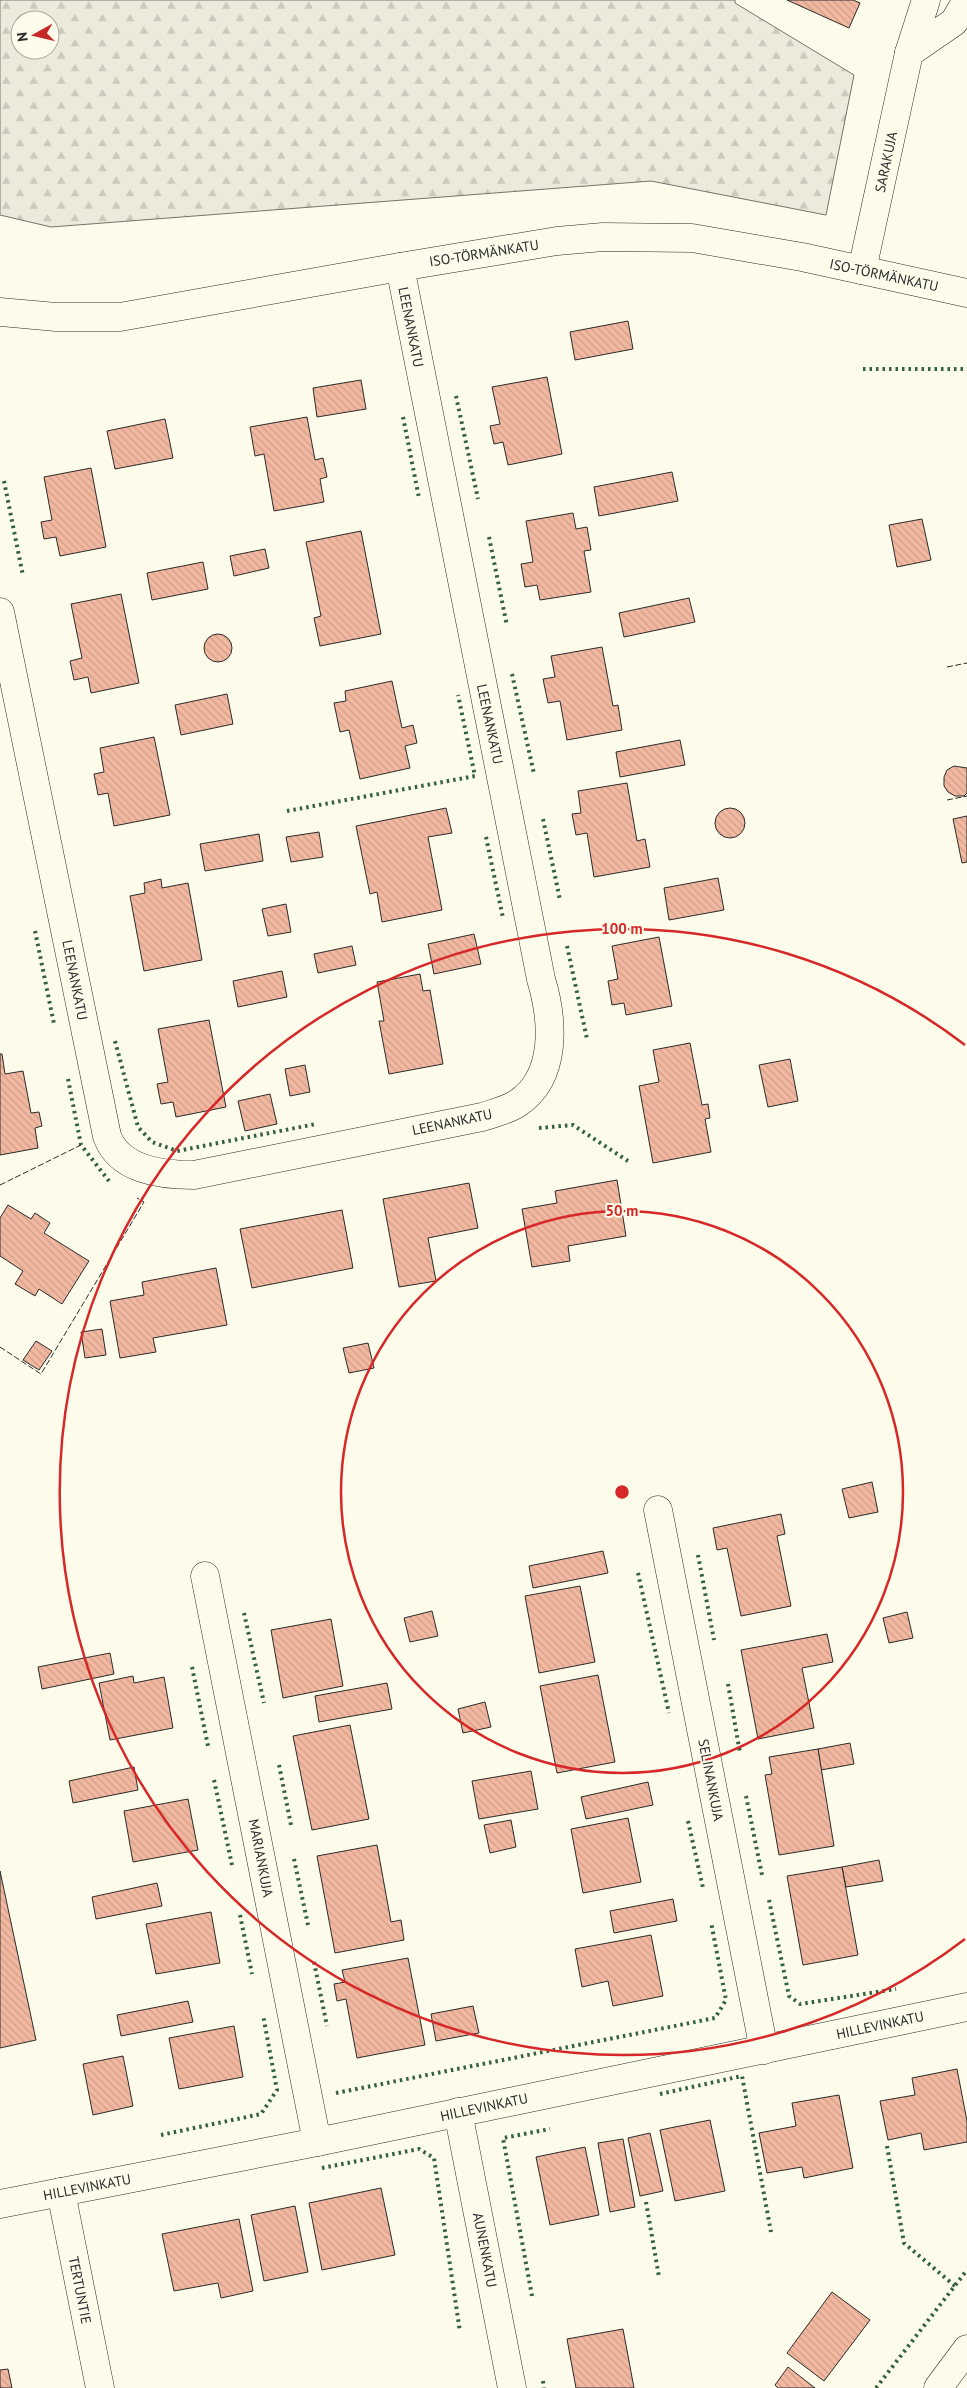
<svg xmlns="http://www.w3.org/2000/svg" width="967" height="2388" viewBox="0 0 967 2388" font-family="'PT Sans',sans-serif">
	<defs>
		<pattern id="forest-firs" width="22" height="20" patternUnits="userSpaceOnUse" patternTransform="scale(1.25)"><rect width="22" height="20" fill="#ecebdb"/><path d="M5 1l3.5 6h-7zM16 11l3.5 6h-7z" fill="#cbcabc"/></pattern>
		<pattern id="building-back-hatch" width="6" height="6" patternUnits="userSpaceOnUse" patternTransform="scale(1.25)"><rect width="6" height="6" fill="#f2b8a0"/><path d="M-1 5l2 2M0 0l6 6M5-1l2 2" fill="none" stroke="#d09e8a"/></pattern>
	</defs>
	<rect width="100%" height="100%" fill="#fdfbea"/>
	<path fill="url(#forest-firs)" stroke="#74746e" fill-rule="evenodd" d="M0 0H735V3L854 75 826 215 651 181 51 227 0 215ZM20 20H50V50H20Z"/>
	<g fill="url(#building-back-hatch)" stroke="#2b2b2b">
		<path d="M787 0H853L860 3 849 28Z"/>
		<path d="M628 321 633 349 575 360 570 332Z"/>
		<path d="M547 377 562 454 508 465 503 442 494 444 490 426 500 424 492 387Z"/>
		<path d="M361 380 366 409 317 417 313 388Z"/>
		<path d="M307 417 315 460 323 458 327 477 320 479 324 502 274 511 264 454 255 456 250 427Z"/>
		<path d="M165 419 173 458 115 469 107 431Z"/>
		<path d="M91 468 106 547 60 556 56 537 44 539 41 522 52 520 44 477Z"/>
		<path d="M672 472 678 501 599 516 594 487Z"/>
		<path d="M573 513 576 529 587 527 591 550 584 551 591 592 540 600 537 585 525 587 521 564 533 562 526 521Z"/>
		<path d="M922 519 931 560 897 567 889 525Z"/>
		<path d="M361 531 381 634 320 646 314 618 321 616 306 542Z"/>
		<path d="M265 549 269 568 234 576 230 556Z"/>
		<path d="M203 562 208 589 152 600 147 573Z"/>
		<path d="M121 594 139 683 91 693 88 677 74 680 70 661 82 658 71 604Z"/>
		<path d="M689 598 695 622 624 637 619 613Z"/>
		<circle cx="218" cy="648" r="14"/>
		<path d="M602 647 613 706 618 705 622 730 567 740 560 701 548 703 543 679 555 677 551 656Z"/>
		<path d="M392 681 402 728 413 725 417 743 405 746 410 768 360 779 349 730 340 732 334 703 346 701 345 691Z"/>
		<path d="M227 694 233 724 181 735 175 705Z"/>
		<path d="M154 737 170 815 114 826 108 793 98 795 94 774 104 772 100 748Z"/>
		<path d="M680 740 685 765 620 777 616 752Z"/>
		<path d="M954 766 967 768V793L964 796H955L948 792 944 786V777L947 770Z"/>
		<path d="M627 783 637 841 645 839 650 867 594 877 587 833 576 835 572 814 581 813 578 791Z"/>
		<path d="M446 808 452 833 428 837 442 910 382 922 377 892 370 894 356 826Z"/>
		<circle cx="730" cy="823" r="15"/>
		<path d="M967 816V862L962 863 953 819Z"/>
		<path d="M319 832 323 857 291 862 286 837Z"/>
		<path d="M259 834 263 861 205 871 200 844Z"/>
		<path d="M718 878 724 910 669 920 664 888Z"/>
		<path d="M161 879 162 888 188 883 202 960 144 971 130 896 145 893 144 883Z"/>
		<path d="M286 904 291 932 268 936 262 909Z"/>
		<path d="M474 934 481 964 434 974 428 944Z"/>
		<path d="M659 937 672 1006 626 1015 624 1003 612 1005 608 981 618 979 612 946Z"/>
		<path d="M352 946 356 965 318 973 314 954Z"/>
		<path d="M282 971 287 997 238 1007 233 981Z"/>
		<path d="M420 974 423 991 430 990 443 1064 389 1074 379 1021H384L377 982Z"/>
		<path d="M209 1020 226 1107 176 1117 173 1102 161 1104 157 1084 168 1082 158 1029Z"/>
		<path d="M690 1043 702 1105 708 1104 710 1118 705 1119 711 1152 653 1163 639 1086 659 1082 653 1050Z"/>
		<path d="M0 1054H2L5 1074 23 1071 31 1113 39 1112 42 1126 35 1128 38 1148 0 1155Z"/>
		<path d="M790 1059 798 1101 768 1107 759 1065Z"/>
		<path d="M305 1065 310 1092 290 1096 285 1069Z"/>
		<path d="M270 1094 277 1124 245 1131 238 1101Z"/>
		<path d="M617 1180 626 1236 568 1246 570 1261 532 1267 522 1209 557 1203 555 1191Z"/>
		<path d="M469 1183 478 1228 428 1238 436 1281 399 1287 383 1199Z"/>
		<path d="M8 1205 31 1219 35 1213 50 1223 44 1233 89 1261 62 1304 39 1289 35 1296 15 1284 23 1271 0 1256V1218Z"/>
		<path d="M342 1210 353 1268 252 1288 240 1229Z"/>
		<path d="M216 1268 227 1325 153 1338 156 1352 120 1358 110 1301 144 1295 142 1282Z"/>
		<path d="M102 1329 106 1355 85 1358 81 1332Z"/>
		<path d="M36 1341 52 1351 39 1370 23 1360Z"/>
		<path d="M368 1343 374 1368 349 1373 343 1348Z"/>
		<path d="M872 1482 878 1512 849 1518 842 1489Z"/>
		<path d="M781 1514 785 1534 777 1536 791 1606 741 1616 727 1548 717 1550 713 1528Z"/>
		<path d="M603 1551 608 1573 533 1588 529 1566Z"/>
		<path d="M580 1586 595 1662 539 1673 525 1596Z"/>
		<path d="M432 1611 438 1636 410 1642 404 1618Z"/>
		<path d="M907 1612 913 1638 889 1643 883 1618Z"/>
		<path d="M331 1619 343 1686 283 1698 271 1630Z"/>
		<path d="M827 1634 833 1662 802 1668 814 1728 758 1739 741 1650Z"/>
		<path d="M110 1653 114 1674 42 1689 38 1667Z"/>
		<path d="M598 1675 615 1762 557 1773 540 1686Z"/>
		<path d="M133 1676 134 1683 164 1677 173 1728 110 1740 99 1683Z"/>
		<path d="M387 1683 392 1709 319 1722 315 1696Z"/>
		<path d="M485 1702 491 1727 463 1733 458 1709Z"/>
		<path d="M350 1725 369 1819 312 1830 293 1736Z"/>
		<path d="M850 1743 854 1764 821 1770 818 1749Z"/>
		<path d="M818 1749 834 1846 779 1855 765 1775 772 1774 769 1757Z"/>
		<path d="M134 1767 138 1790 73 1803 69 1781Z"/>
		<path d="M531 1771 538 1809 479 1819 472 1781Z"/>
		<path d="M648 1782 653 1805 586 1819 581 1797Z"/>
		<path d="M188 1799 198 1850 133 1862 124 1811Z"/>
		<path d="M628 1818 641 1882 583 1893 571 1829Z"/>
		<path d="M511 1820 516 1847 490 1853 484 1825Z"/>
		<path d="M377 1845 391 1922 401 1920 404 1940 335 1953 317 1856Z"/>
		<path d="M879 1860 883 1881 846 1887 842 1867Z"/>
		<path d="M842 1867 858 1955 803 1965 787 1876Z"/>
		<path d="M0 1871 36 2040 0 2048Z"/>
		<path d="M157 1883 162 1906 96 1919 92 1897Z"/>
		<path d="M673 1899 677 1921 614 1933 610 1911Z"/>
		<path d="M211 1912 220 1963 156 1974 146 1924Z"/>
		<path d="M651 1935 663 1996 613 2006 608 1981 582 1987 575 1949Z"/>
		<path d="M408 1958 425 2045 357 2058 346 1999 337 2001 334 1984 345 1982 342 1970Z"/>
		<path d="M188 2001 193 2022 121 2036 117 2015Z"/>
		<path d="M473 2006 479 2033 436 2041 431 2014Z"/>
		<path d="M234 2026 243 2077 179 2089 169 2038Z"/>
		<path d="M123 2056 133 2106 93 2115 83 2064Z"/>
		<path d="M957 2069 967 2121V2142L924 2150 921 2133 888 2140 880 2101 915 2095 912 2078Z"/>
		<path d="M839 2095 853 2168 804 2178 802 2167 767 2173 759 2133 796 2126 792 2103Z"/>
		<path d="M710 2120 725 2191 675 2201 660 2130Z"/>
		<path d="M650 2133 663 2191 640 2196 628 2138Z"/>
		<path d="M623 2139 635 2207 610 2212 598 2143Z"/>
		<path d="M585 2147 599 2215 550 2225 536 2157Z"/>
		<path d="M381 2188 395 2255 322 2270 309 2203Z"/>
		<path d="M295 2206 308 2272 264 2281 251 2215Z"/>
		<path d="M239 2219 253 2291 221 2298 218 2283 174 2291 162 2234Z"/>
		<path d="M832 2292 870 2320 824 2381 787 2353Z"/>
		<path d="M623 2329 634 2388H576L567 2339Z"/>
		<path d="M788 2367 815 2388H778L775 2385Z"/>
		<path d="M8 2369 12 2388H0V2370Z"/>
	</g>
	<g fill="none" stroke-linecap="round" stroke-linejoin="round">
		<defs>
			<g id="minor">
				<path d="M909 53 954 22 967 0"/>
				<path d="M862 270 909 53 926 0"/>
				<path d="M0 312 56 317H120L400 267 557 241 603 237 692 238 802 257 967 293"/>
				<path d="M0 612 107 1136C119 1170 161 1175 194 1175L482 1117C494 1113 508 1110 518 1103 558 1076 553 1019 541 979L400 267"/>
				<path d="M658 1510 764 2050"/>
				<path d="M205 1576 317 2142"/>
				<path d="M458 2112 512 2388"/>
				<path d="M61 2192 100 2388"/>
				<path d="M0 2204 317 2142 967 2007"/>
				<path d="M938 2388 967 2349"/>
			</g>
		</defs>
		<use href="#minor" stroke="#2b2b2b" stroke-width="29"/>
		<use href="#minor" stroke="#fdfbea" stroke-width="28"/>
		<g stroke="#34623c" stroke-width="4" stroke-dasharray="2.5 4" stroke-linecap="butt">
			<path d="M863 369H967"/>
			<path d="M456 396 478 499"/>
			<path d="M403 417 419 498"/>
			<path d="M4 481 23 576"/>
			<path d="M489 537 507 626"/>
			<path d="M512 674 534 774"/>
			<path d="M287 811 475 776 458 695"/>
			<path d="M543 819 560 900"/>
			<path d="M486 837 503 918"/>
			<path d="M35 931 54 1024"/>
			<path d="M567 946 587 1039"/>
			<path d="M115 1041 138 1127 152 1142 177 1151 316 1124"/>
			<path d="M68 1079 81 1145 109 1181"/>
			<path d="M539 1128 573 1125 628 1161"/>
			<path d="M698 1555 714 1640"/>
			<path d="M638 1573 669 1713"/>
			<path d="M244 1613 264 1703"/>
			<path d="M192 1667 208 1746"/>
			<path d="M728 1684 740 1753"/>
			<path d="M279 1765 291 1825"/>
			<path d="M214 1780 232 1865"/>
			<path d="M746 1796 762 1875"/>
			<path d="M688 1821 703 1888"/>
			<path d="M294 1859 308 1925"/>
			<path d="M769 1900 789 1996 800 2004 896 1989"/>
			<path d="M240 1915 252 1974"/>
			<path d="M314 1962 327 2026"/>
			<path d="M336 2093 715 2018 726 2000 711 1922"/>
			<path d="M660 2094 742 2076 771 2232"/>
			<path d="M161 2135 261 2114 277 2090 263 2015"/>
			<path d="M887 2146 904 2243 955 2286"/>
			<path d="M322 2168 419 2149 434 2158 460 2332"/>
			<path d="M646 2202 659 2277"/>
			<path d="M532 2296 503 2138 550 2129"/>
			<path d="M543 2381 544 2388"/>
			<path d="M876 2388 967 2270"/>
		</g>
		<g stroke="#2b2b2b" stroke-width="1" stroke-dasharray="6 2.5" stroke-linecap="butt">
			<path d="M947 667 967 663"/>
			<path d="M947 800 967 796"/>
			<path d="M0 1185 81 1145"/>
			<path d="M0 1347 41 1374 144 1202 137 1198"/>
		</g>
	</g>
	<g fill="none" stroke="#d62828" stroke-width="2.5">
		<circle cx="622" cy="1492" r="281"/>
		<path d="M965 1939A563 563 0 1 1 965 1045"/>
	</g>
	<g text-anchor="middle" stroke-width="4" stroke-linejoin="round" paint-order="stroke">
		<g font-size="14" fill="#2b2b2b" stroke="#fdfbea">
			<text transform="translate(886 162) rotate(-78)" y="5">SARAKUJA</text>
			<text transform="translate(484 253) rotate(-9)" y="5">ISO-TÖRMÄNKATU</text>
			<text transform="translate(884 275) rotate(12)" y="5">ISO-TÖRMÄNKATU</text>
			<text transform="translate(411 327) rotate(79)" y="5">LEENANKATU</text>
			<text transform="translate(490 724) rotate(78)" y="5">LEENANKATU</text>
			<text transform="translate(75 980) rotate(79)" y="5">LEENANKATU</text>
			<text transform="translate(452 1122) rotate(-12)" y="5">LEENANKATU</text>
			<text transform="translate(711 1780) rotate(79)" y="5">SELINANKUJA</text>
			<text transform="translate(261 1858) rotate(79)" y="5">MARIANKUJA</text>
			<text transform="translate(880 2025) rotate(-12)" y="5">HILLEVINKATU</text>
			<text transform="translate(484 2107) rotate(-12)" y="5">HILLEVINKATU</text>
			<text transform="translate(87 2187) rotate(-11)" y="5">HILLEVINKATU</text>
			<text transform="translate(485 2250) rotate(79)" y="5">AUNENKATU</text>
			<text transform="translate(80 2290) rotate(79)" y="5">TERTUNTIE</text>
		</g>
	</g>
	<circle cx="622" cy="1492" r="8" fill="#d62828" stroke="#fdfbea" stroke-width="2.5"/>
	<g font-size="15" text-anchor="middle" font-weight="bold" fill="#d62828" stroke="#fdfbea" stroke-width="4" stroke-linejoin="round" paint-order="stroke">
		<text x="622" y="934">100 m</text>
		<text x="622" y="1216">50 m</text>
	</g>
	<g transform="translate(35 35) rotate(262)"><circle r="24" fill="#fdfbea" stroke="#a9a89e"/>
	<path d="M0-4L9 19L0 12L-9 19Z" fill="#c62828"/>
	<text y="-8" font-size="14" font-weight="bold" text-anchor="middle" fill="#2b2b2b">N</text>
	</g>
</svg>
